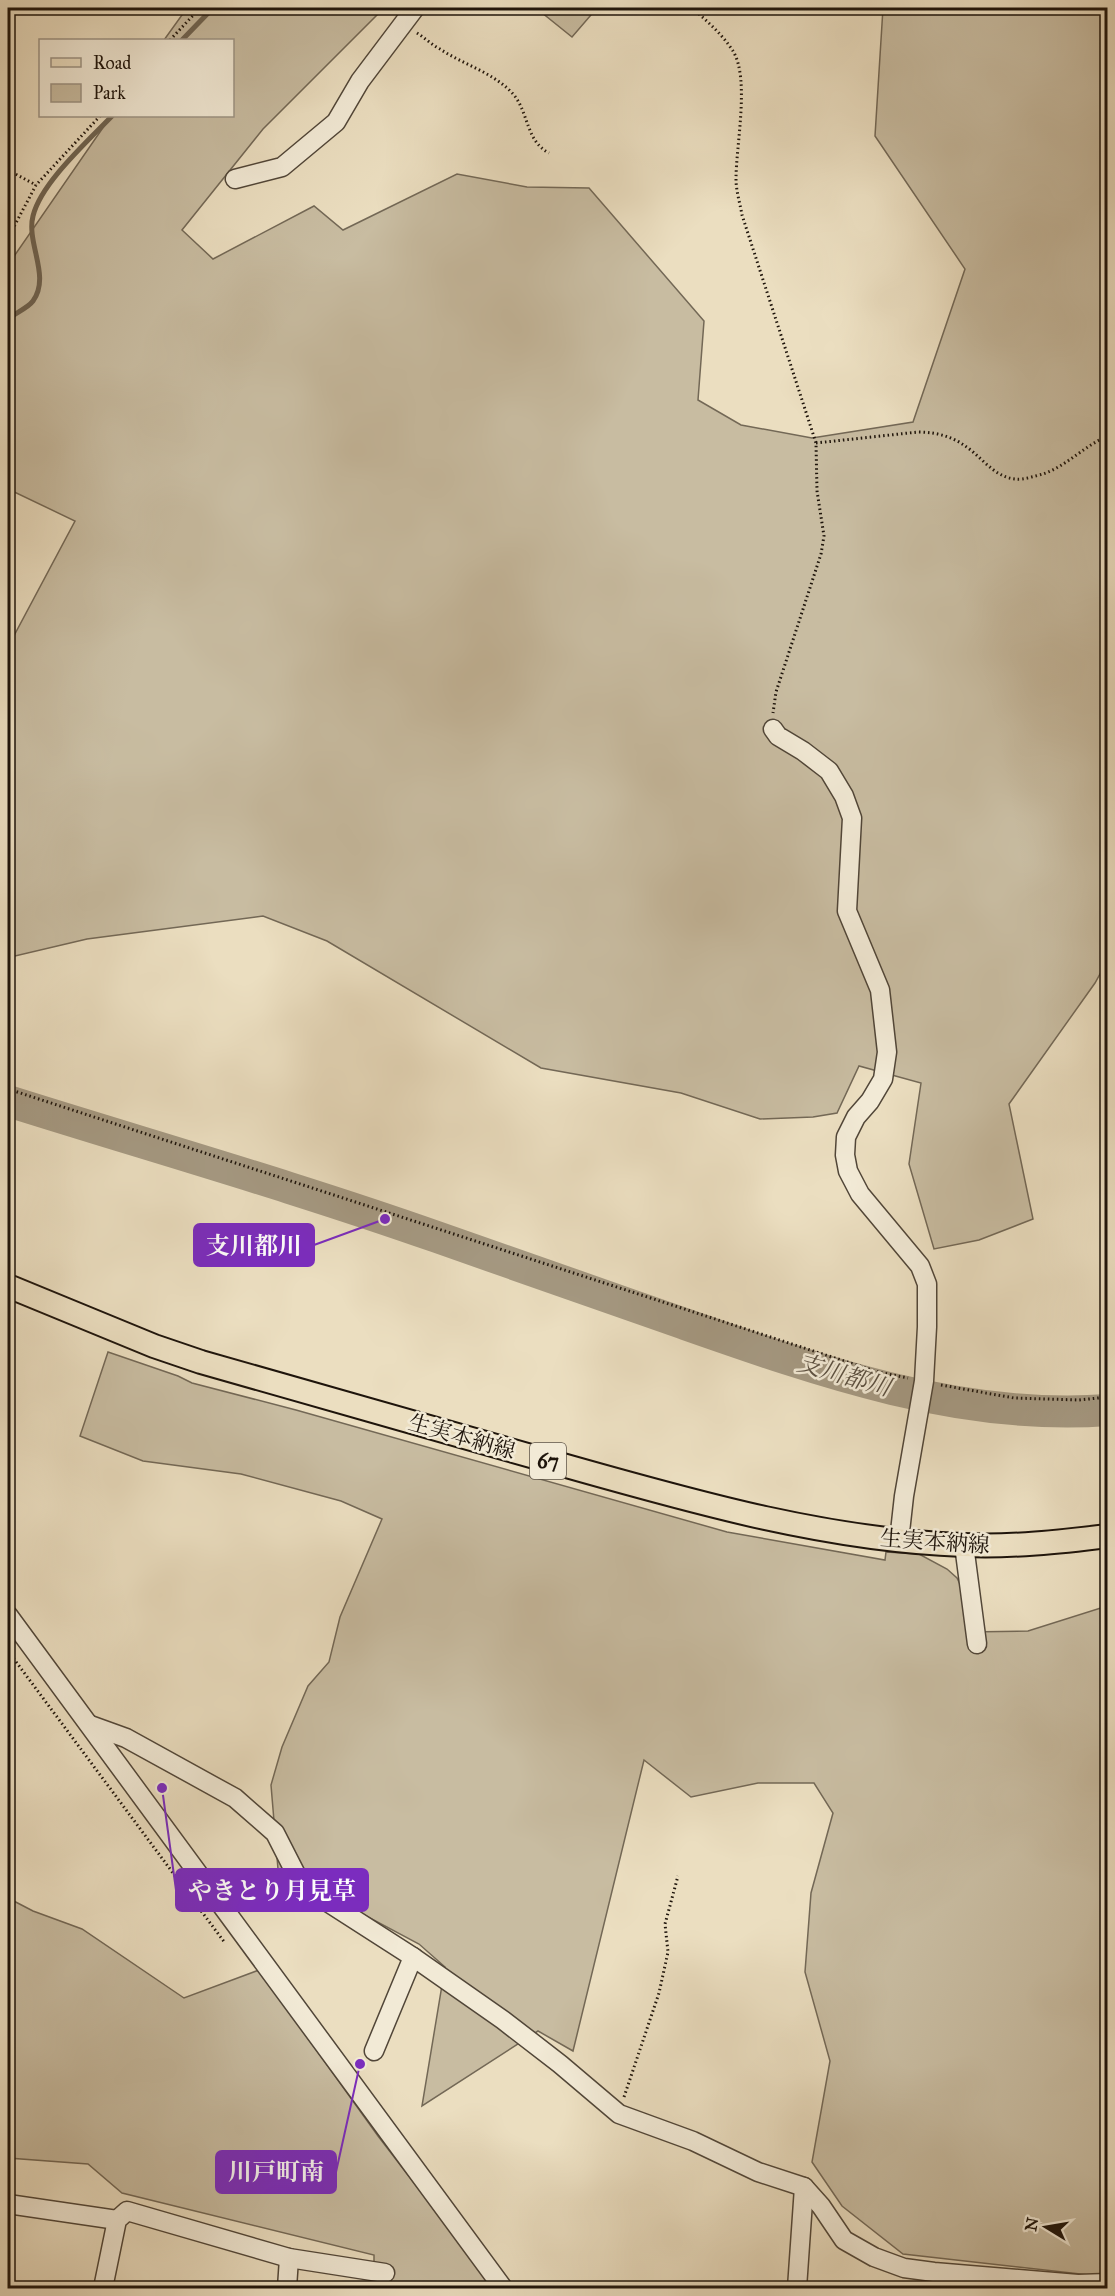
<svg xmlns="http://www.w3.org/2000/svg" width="1115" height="2296" viewBox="0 0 1115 2296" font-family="'IM FELL Great Primer','Noto Serif JP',serif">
	<rect width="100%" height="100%" fill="#ebdec0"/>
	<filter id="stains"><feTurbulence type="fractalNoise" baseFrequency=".00333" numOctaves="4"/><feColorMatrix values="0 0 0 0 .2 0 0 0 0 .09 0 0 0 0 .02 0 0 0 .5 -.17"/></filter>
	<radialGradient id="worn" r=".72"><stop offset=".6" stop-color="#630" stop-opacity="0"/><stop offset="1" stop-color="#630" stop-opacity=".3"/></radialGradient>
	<g fill="#c8bca1" stroke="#736856" stroke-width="1.5">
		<path d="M187 8H384L263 129 182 230 213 259 314 206 343 230 457 174 527 187 589 188 704 321 698 400 741 425 812 438 913 422 965 269 875 136 883 8H1097L1108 28 1107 961 1095 983 1009 1104 1033 1219 979 1240 934 1249 909 1164 921 1083 859 1066 837 1113 813 1117 760 1119 681 1093 541 1068 327 941 263 916 87 939 15 956 8 953V647L75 521 8 489V265L111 116H232V40H164Z"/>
		<path d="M536 8H597L572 37Z"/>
		<path d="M108 1352 178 1376 192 1383 296 1410 727 1532 885 1560 886 1552 919 1554 947 1569 957 1578 967 1599V1632L1028 1631 1107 1606V2277L903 2254 842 2206 812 2162 830 2061 805 1972 811 1893 833 1813 814 1783H758L691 1797 644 1760 573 2051 538 2031 422 2106 445 1967 419 1944 278 1869 271 1785 282 1747 308 1686 329 1662 340 1617 382 1519 341 1501 241 1474 143 1461 80 1436Z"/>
		<path d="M8 1898 33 1911 82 1929 184 1998 259 1970 378 2136 495 2288H374V2255L122 2193 88 2164 8 2158Z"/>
	</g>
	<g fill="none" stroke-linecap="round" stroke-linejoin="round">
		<g stroke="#6f6452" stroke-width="5">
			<path d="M182 40 213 8"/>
			<path d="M8 319C15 313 28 308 33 301 51 276 26 243 33 216 41 183 88 141 112 116"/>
		</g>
		<path stroke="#a59982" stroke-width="32" d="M8 1101C151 1146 295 1187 437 1237 518 1265 600 1294 682 1323 819 1371 960 1421 1108 1410"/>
		<defs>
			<g id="minor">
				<path d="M235 179 282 167 336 122 360 81 415 8"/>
				<path d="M773 729 778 736 803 751 829 771 844 796 852 818 847 911 880 990 887 1052 883 1079 870 1101 856 1117 846 1137 845 1155 848 1171 860 1194 920 1266 927 1284V1327L924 1381 904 1496 899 1541"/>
				<path d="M964 1545 977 1644"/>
				<path d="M8 1615 503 2288"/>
				<path d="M90 1725 126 1738 235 1798 275 1833 300 1882 318 1896 413 1957 503 2020 560 2064 619 2114 693 2141 758 2172 804 2187 821 2206 844 2240 874 2257 904 2268 934 2272 1078 2284 1108 2283"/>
				<path d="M374 2051 413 1957"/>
				<path d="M8 2204 117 2220"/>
				<path d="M103 2288 117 2220 127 2211 289 2258 385 2273"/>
				<path d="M287 2288 289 2258"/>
				<path d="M797 2288 804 2187"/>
			</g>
			<path id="major" d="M8 1286 154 1346 201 1362C313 1394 426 1426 538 1458 677 1497 818 1540 963 1545 1012 1547 1059 1542 1108 1536"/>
		</defs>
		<use href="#minor" stroke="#514638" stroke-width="21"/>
		<use href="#major" stroke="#1e140b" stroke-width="26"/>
		<g stroke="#1e140b" stroke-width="3" stroke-dasharray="1.5 3" stroke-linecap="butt">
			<path d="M692 8C707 21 722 34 733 51 750 79 736 145 736 179 736 191 740 203 742 215L816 443 817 491 824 536 821 554 776 692 773 713"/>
			<path d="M417 33C425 38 432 45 440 49 464 65 495 73 514 95 529 114 526 141 549 153"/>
			<path d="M170 40 200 8"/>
			<path d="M8 170 36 185"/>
			<path d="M8 238 36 185 100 116"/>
			<path d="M816 443 918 432C939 432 957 438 973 452 986 463 998 478 1016 479 1023 480 1035 476 1043 474 1067 466 1085 445 1108 436"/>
			<path d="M8 1089 878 1372 908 1378"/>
			<path d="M941 1385 1014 1398 1079 1400 1108 1397"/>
			<path d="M8 1651 225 1943"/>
			<path d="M624 2097 659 1993 668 1952 665 1924 678 1876"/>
		</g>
		<use href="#minor" stroke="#f2ead6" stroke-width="18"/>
		<use href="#major" stroke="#ebdec0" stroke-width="22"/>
	</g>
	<g text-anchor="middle" stroke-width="5" stroke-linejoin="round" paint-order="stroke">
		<rect fill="#f2ead6" stroke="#5e5448" stroke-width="1.5" x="530" y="1443" width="36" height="36" rx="4.5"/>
		<g font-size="21" font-weight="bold" fill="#1e140b">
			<text x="548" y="1468">67</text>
		</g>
		<g font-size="22" fill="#1e140b" stroke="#f2ead6">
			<text transform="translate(462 1436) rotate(16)" y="8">生実本納線</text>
			<text transform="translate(935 1541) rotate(4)" y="8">生実本納線</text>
		</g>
		<g font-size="24" font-style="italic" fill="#5b5041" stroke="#f2ead6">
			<text transform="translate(844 1375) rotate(16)" y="8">支川都川</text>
		</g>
	</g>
	<path fill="none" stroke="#7b2cbf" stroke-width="2" d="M385 1219L314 1245M162 1788L176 1890M360 2064L336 2172"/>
	<g fill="#7b2cbf" stroke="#f2ead6" stroke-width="2">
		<circle cx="385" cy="1219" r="6"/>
		<circle cx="162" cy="1788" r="6"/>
		<circle cx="360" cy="2064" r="6"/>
	</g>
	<g fill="#7b2cbf" stroke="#7b2cbf" stroke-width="2">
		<rect x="194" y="1224" width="120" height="42" rx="6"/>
		<rect x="176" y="1869" width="192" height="42" rx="6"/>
		<rect x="216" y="2151" width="120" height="42" rx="6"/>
	</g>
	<g font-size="24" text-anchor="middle" font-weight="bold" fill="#fff">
		<text x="254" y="1254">支川都川</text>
		<text x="272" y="1899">やきとり月見草</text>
		<text x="276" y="2180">川戸町南</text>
	</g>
	<rect width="1115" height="2296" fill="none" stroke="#ebdec0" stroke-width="30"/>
	<rect x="9" y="9" width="1097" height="2278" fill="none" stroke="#1e140b" stroke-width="3"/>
	<rect x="15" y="15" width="1085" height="2266" fill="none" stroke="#1e140b" stroke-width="1.5"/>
	<rect x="39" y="39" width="195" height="78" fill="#f2ead6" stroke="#9d9485" stroke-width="1.5"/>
	<rect x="51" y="58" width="30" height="9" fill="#ebdec0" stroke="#9d9485" stroke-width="1.5"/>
	<text x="93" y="69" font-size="18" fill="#1e140b">Road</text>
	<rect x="51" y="84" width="30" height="18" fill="#c8bca1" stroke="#9d9485" stroke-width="1.5"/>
	<text x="93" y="99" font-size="18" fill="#1e140b">Park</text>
	<g transform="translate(1046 2227) rotate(281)" stroke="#f2ead6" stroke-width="4.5" paint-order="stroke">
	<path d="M0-4.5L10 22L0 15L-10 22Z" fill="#1e140b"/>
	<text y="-9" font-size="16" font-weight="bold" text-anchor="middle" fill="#1e140b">N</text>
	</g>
	<rect width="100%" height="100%" filter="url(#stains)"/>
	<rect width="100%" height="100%" fill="url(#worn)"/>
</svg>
